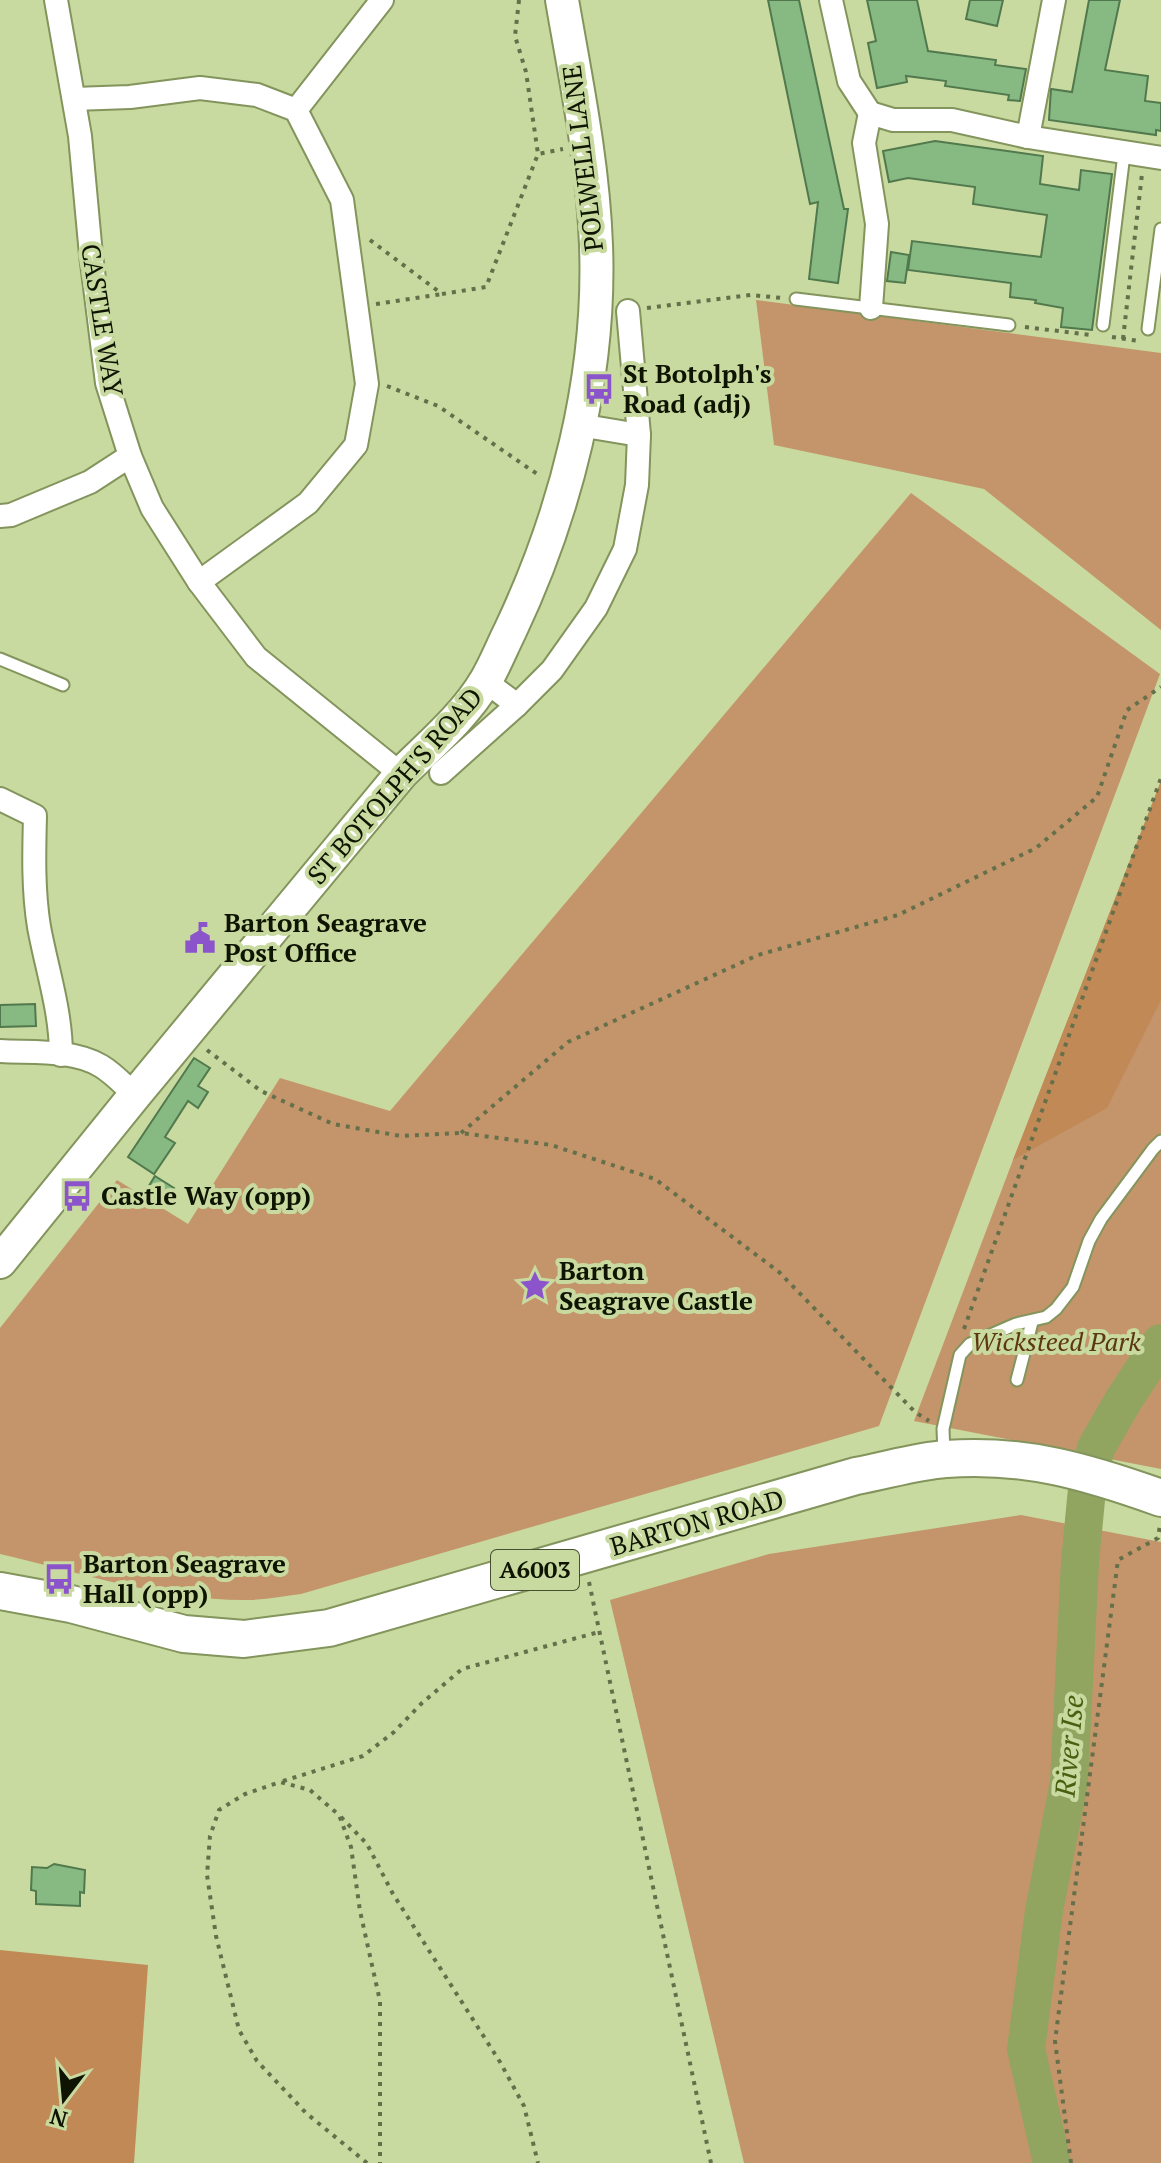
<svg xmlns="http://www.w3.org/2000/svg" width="1161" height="2163" viewBox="0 0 1161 2163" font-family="'PT Serif',serif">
	<rect width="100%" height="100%" fill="#c8da9f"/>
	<g fill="#c4956b">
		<path d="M756 300 1161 353V630L984 489 774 445Z"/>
		<path d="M911 493 1160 674 879 1426 301 1594C285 1596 269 1599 252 1600 168 1602 82 1573 0 1554V1328L117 1180 188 1224 280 1078 390 1111Z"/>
		<path d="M1161 781V1469L914 1421 1013 1160Z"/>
		<path d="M1021 1515 1161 1542V2163H744L610 1600 769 1554Z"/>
	</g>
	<g fill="#c08956">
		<path d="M1161 781V1000L1107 1108 1013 1160Z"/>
		<path d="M0 1950 148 1965 134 2163H0Z"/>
	</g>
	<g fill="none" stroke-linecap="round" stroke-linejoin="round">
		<path stroke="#91a561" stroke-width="38" d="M1052 2163 1026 2049 1044 1911 1069 1782 1080 1562 1088 1479 1096 1448 1123 1401 1161 1343"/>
	</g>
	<g fill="#87b982" stroke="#51794d" stroke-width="2">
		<path d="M768 0H799L844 209H848L838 283 809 279 818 202 810 204Z"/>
		<path d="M867 0H917L928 51 996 60 995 65 1026 69 1020 101 1008 100 1009 95 945 86 946 81 906 76 907 82 877 88 868 43 876 41Z"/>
		<path d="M970 0H1003L997 26 966 19Z"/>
		<path d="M1089 0H1120L1105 70 1148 76 1145 101 1161 103V131L1156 130V135L1049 120 1051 89 1072 92Z"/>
		<path d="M935 141 1043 156 1040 184 1079 190 1081 170 1112 174 1092 330 1061 327 1063 308 1035 303 1036 300 1010 297 1011 283 908 270 912 241 1041 257 1047 215 973 204 975 187 908 178 889 182 883 151Z"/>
		<path d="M891 252 909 255 905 283 887 281Z"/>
		<path d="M35 1004 36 1026 0 1027V1005Z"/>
		<path d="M194 1058 210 1068 198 1086 208 1092 198 1108 188 1101 165 1137 175 1143 154 1174 128 1157Z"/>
		<path d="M155 1176 174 1188 163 1206 144 1194Z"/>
		<path d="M54 1864 85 1870 84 1893 80 1892V1906L36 1904V1891L31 1890 32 1867 47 1868Z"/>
	</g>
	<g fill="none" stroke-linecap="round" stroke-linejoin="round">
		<defs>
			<g id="lane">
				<path d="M796 299 1009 325"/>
				<path d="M1103 325 1124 154"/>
				<path d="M1148 329 1161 229"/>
				<path d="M0 659 63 685"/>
				<path d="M1017 1380 1032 1322"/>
				<path d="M944 1454 943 1429 960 1355 970 1344 1016 1324 1046 1317 1056 1309 1073 1287 1089 1241 1101 1219 1153 1149 1161 1141"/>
			</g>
			<g id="street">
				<path d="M56 0 80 136 91 255 107 383 130 456 152 508 199 582 256 657 401 774"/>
				<path d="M831 0 849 81 870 113 893 120H952L1028 137 1161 158"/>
				<path d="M74 99 130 97 200 88 257 95 296 110 342 200 367 384 356 445 308 503 199 582"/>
				<path d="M296 110 382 0"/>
				<path d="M870 113 864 143 877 224 871 308"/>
				<path d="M1028 137 1054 0"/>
				<path d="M579 425 639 435"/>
				<path d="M0 516 11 515 90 482 130 456"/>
				<path d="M485 681 517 705"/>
				<path d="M441 773 517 705 552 670 596 608 625 549 637 485 639 435 628 311"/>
				<path d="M0 799 35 816C34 853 33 890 39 927 47 970 61 1011 61 1055"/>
				<path d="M0 1051C32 1053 73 1049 101 1066 113 1073 124 1085 135 1095"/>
			</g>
			<path id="secondary" d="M0 1262 135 1095 401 774C430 745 465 716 486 680 495 665 502 647 510 631 566 513 601 376 596 245 593 162 576 81 562 0"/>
			<path id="primary" d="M0 1591 71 1604 184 1634 244 1639 329 1628 856 1476C885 1471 916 1461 946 1459 1025 1453 1088 1472 1161 1498"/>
		</defs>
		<use href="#lane" stroke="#83945c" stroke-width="15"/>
		<use href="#street" stroke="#83945c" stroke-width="26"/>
		<use href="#secondary" stroke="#83945c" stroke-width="36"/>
		<use href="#primary" stroke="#83945c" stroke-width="40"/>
		<g stroke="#65704b" stroke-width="4" stroke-dasharray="4 6" stroke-linecap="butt">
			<path d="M519 0 515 36 526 72 538 154"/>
			<path d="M370 240 442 294 486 287 538 154 563 149"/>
			<path d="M376 304 442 294"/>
			<path d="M647 308 751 295 782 298"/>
			<path d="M1025 327 1091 335"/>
			<path d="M1112 337 1139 341"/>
			<path d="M1123 339 1142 174"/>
			<path d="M387 386 438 406 540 476"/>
			<path d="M207 1050 261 1091 333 1124 401 1136 461 1133 551 1145 655 1179 779 1272 915 1412 929 1421"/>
			<path d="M461 1133 568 1042 758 955 898 915 1036 848 1097 797 1127 710 1161 687"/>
			<path d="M964 1329 1161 778"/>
			<path d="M589 1582 711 2163"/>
			<path d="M283 1781 363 1756 394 1732 422 1703 462 1669 599 1632"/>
			<path d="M341 1817 367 1844 393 1894 500 2062 524 2106 538 2163"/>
			<path d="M367 2163 306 2113 257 2061 239 2030 216 1936 207 1875 210 1836 219 1810 245 1794 280 1782 310 1790 339 1815 351 1847 360 1911 380 2001V2163"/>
			<path d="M1071 2163 1055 2041 1118 1560 1158 1538 1160 1525"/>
		</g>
		<use href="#lane" stroke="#fff" stroke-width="11"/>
		<use href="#street" stroke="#fff" stroke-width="22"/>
		<use href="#secondary" stroke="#fff" stroke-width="32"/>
		<use href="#primary" stroke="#fff" stroke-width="36"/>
	</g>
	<defs>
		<symbol id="bus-bare" viewBox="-9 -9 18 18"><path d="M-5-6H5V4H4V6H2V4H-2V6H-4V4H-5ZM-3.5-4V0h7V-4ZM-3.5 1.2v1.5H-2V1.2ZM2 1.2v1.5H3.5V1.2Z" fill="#8b54cb" stroke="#c8da9f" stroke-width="2.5" paint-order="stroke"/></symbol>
		<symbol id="civic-bare" viewBox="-9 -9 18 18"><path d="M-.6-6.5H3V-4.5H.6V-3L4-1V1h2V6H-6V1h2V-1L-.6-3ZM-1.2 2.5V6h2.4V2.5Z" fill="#8b54cb" stroke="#c8da9f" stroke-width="2.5" paint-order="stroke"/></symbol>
		<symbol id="sight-bare" viewBox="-9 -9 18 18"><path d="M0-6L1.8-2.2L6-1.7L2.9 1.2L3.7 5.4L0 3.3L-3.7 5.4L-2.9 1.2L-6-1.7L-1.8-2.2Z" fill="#8b54cb" stroke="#c8da9f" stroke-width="2.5" paint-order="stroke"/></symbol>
	</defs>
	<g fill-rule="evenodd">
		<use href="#bus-bare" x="577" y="367" width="44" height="44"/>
		<use href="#civic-bare" x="178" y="916" width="44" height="44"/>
		<use href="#bus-bare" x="55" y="1174" width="44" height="44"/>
		<use href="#sight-bare" x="513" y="1264" width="44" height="44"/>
		<use href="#bus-bare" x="37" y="1557" width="44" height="44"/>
	</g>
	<g text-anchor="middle" stroke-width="8" stroke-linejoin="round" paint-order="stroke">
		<rect fill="#c8da9f" stroke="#464f30" stroke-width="2" x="491" y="1550" width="88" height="40" rx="6"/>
		<g font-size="24" font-weight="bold" fill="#0e1401">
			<text x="535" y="1578">A6003</text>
		</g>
		<g font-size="26" fill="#0e1401" stroke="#c8da9f">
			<text transform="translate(583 158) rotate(-97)" y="9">POLWELL LANE</text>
			<text transform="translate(102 320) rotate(81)" y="9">CASTLE WAY</text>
			<text transform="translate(395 786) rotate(-49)" y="9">ST BOTOLPH'S ROAD</text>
			<text transform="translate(697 1523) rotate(-16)" y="9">BARTON ROAD</text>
		</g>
		<g font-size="26" font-weight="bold" fill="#0e1401" stroke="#c8da9f" text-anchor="start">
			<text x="623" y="383">St Botolph's<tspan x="623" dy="30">Road (adj)</tspan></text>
			<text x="224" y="932">Barton Seagrave<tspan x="224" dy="30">Post Office</tspan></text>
			<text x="101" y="1205">Castle Way (opp)</text>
			<text x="559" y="1280">Barton<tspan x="559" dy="30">Seagrave Castle</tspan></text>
			<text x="83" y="1573">Barton Seagrave<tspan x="83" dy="30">Hall (opp)</tspan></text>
		</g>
		<g font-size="26" font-style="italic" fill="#5d3710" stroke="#c8da9f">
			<text x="1056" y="1351">Wicksteed Park</text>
		</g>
		<g font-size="28" font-style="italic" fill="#4c5e12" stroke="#c8da9f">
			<text transform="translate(1069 1746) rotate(-85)" y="10">River Ise</text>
		</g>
	</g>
	<g transform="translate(64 2099) rotate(196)" stroke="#c8da9f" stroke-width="6" paint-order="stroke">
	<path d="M0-6L14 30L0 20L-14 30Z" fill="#0e1401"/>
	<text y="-12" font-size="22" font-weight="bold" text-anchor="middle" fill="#0e1401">N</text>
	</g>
</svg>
